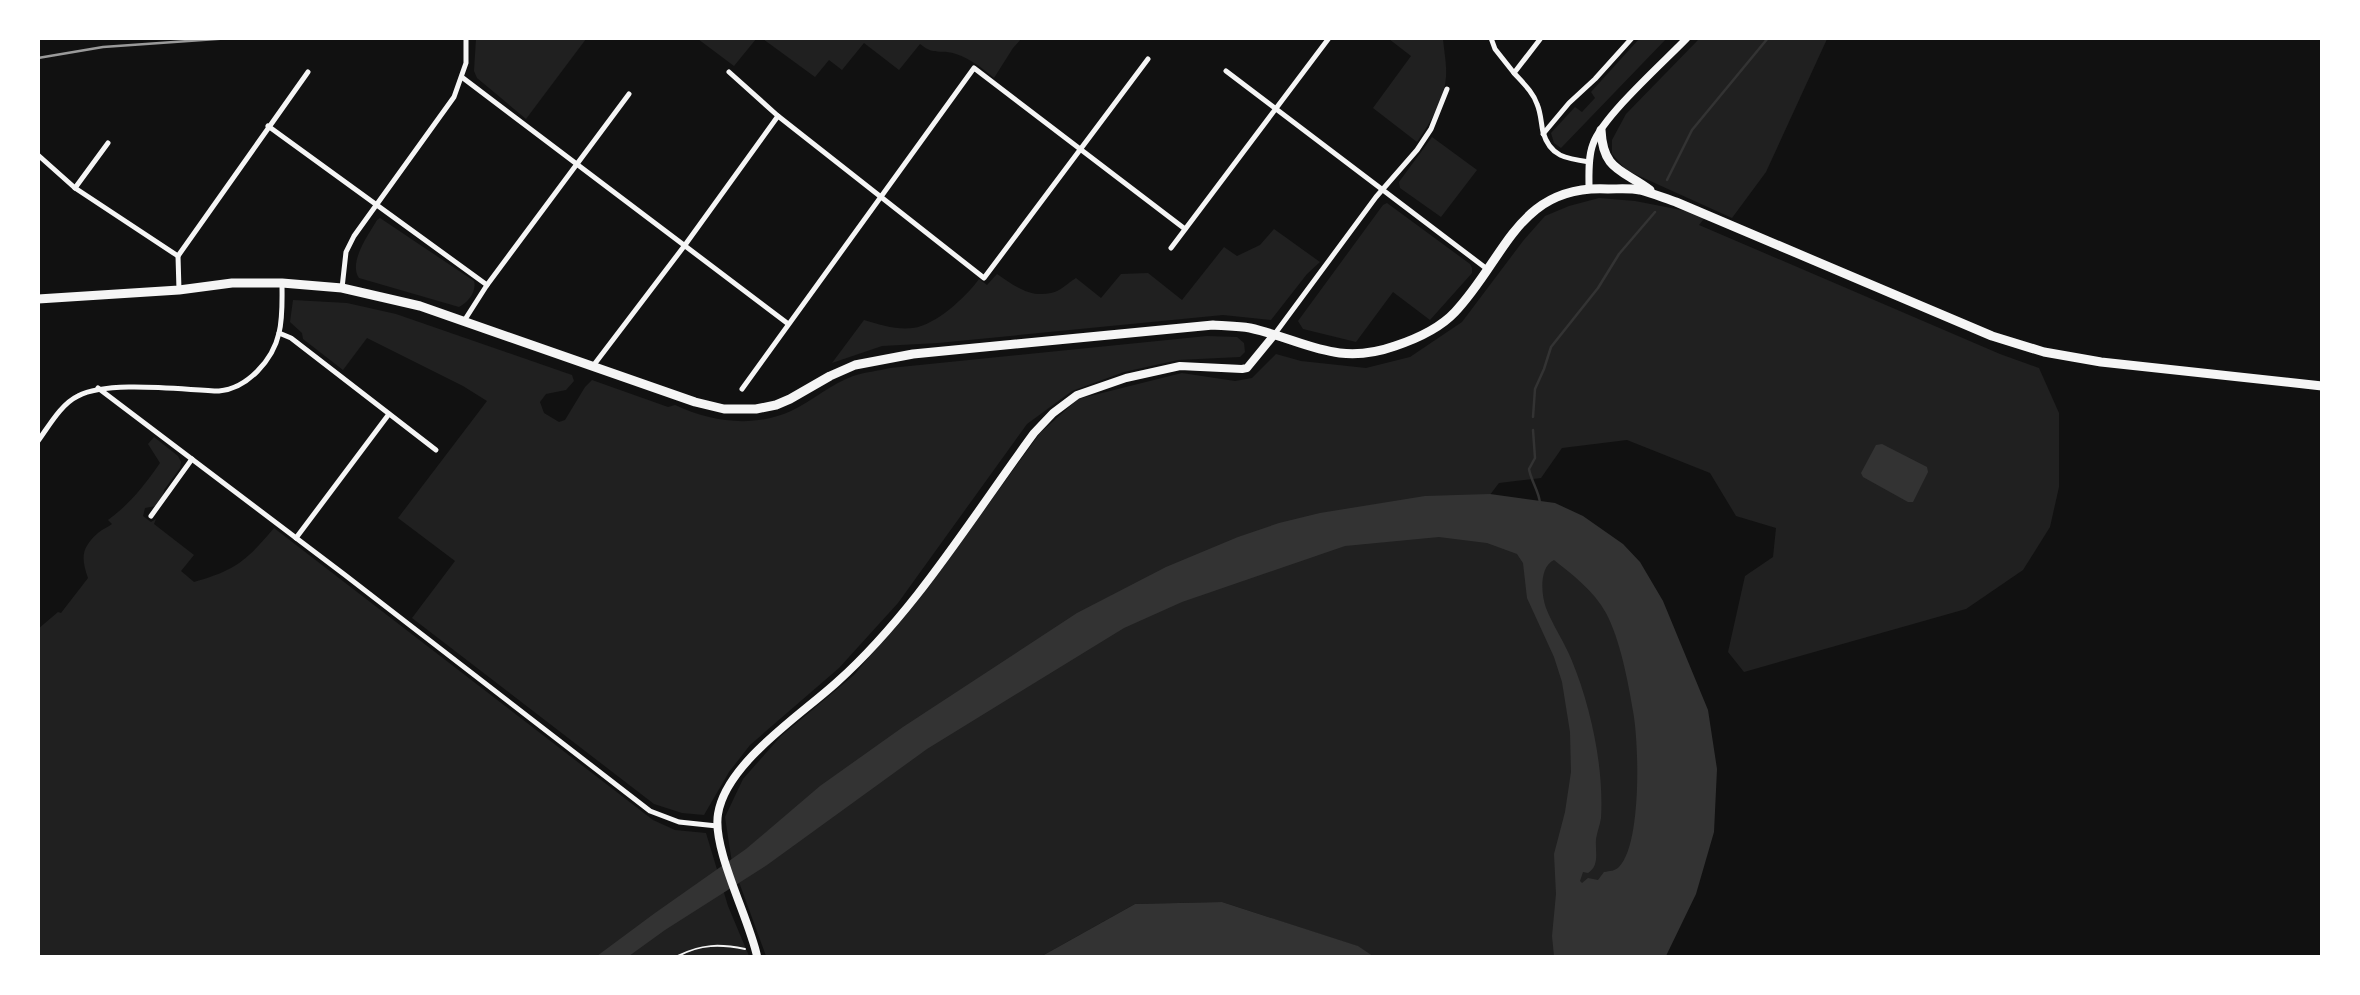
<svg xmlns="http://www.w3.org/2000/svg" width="2360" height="995" viewBox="0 0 2360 995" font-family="'Golos Text',sans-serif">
	<rect width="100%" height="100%" fill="#111"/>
	<g fill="#202020">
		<path d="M476 39V38L586 39 526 119 477 78 474 71Z"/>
		<path d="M698 39H756L734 66Z"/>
		<path d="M763 39H1021L1013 48 994 78C982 68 971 59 956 54 940 48 936 57 920 44L899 70 864 43 842 70 829 60 815 77Z"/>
		<path d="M1389 39H1443C1444 51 1447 65 1446 77 1444 101 1430 123 1417 142L1373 108 1411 56Z"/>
		<path d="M1639 39H1666L1561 148 1554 143 1551 133 1575 107 1582 112 1595 98 1591 92Z"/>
		<path d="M1699 39H1827L1766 172 1732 218 1626 170 1612 154V140L1626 114Z"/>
		<path d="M1432 137 1477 170 1441 217 1400 188 1399 182Z"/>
		<path d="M1599 198 1635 201 1707 215 1699 225 2000 354 2039 368 2059 413V487L2050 527 2023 570 1966 609 1744 672 1728 652 1745 576 1773 557 1776 528 1736 516 1710 473 1627 440 1562 448 1541 478 1499 483 1473 517 1540 516 1678 659 1610 956H1373L1357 946 1222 902 1135 904 1042 956H766L732 863 725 817 743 779 781 736 854 675 937 575 1040 433 1078 399 1182 373 1235 381 1252 378 1276 354 1301 361 1366 368 1410 357 1462 322 1523 241 1545 216 1569 206Z"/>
		<path d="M1387 203 1470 264 1472 268V273L1430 320 1393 292 1356 342 1303 329 1298 321 1383 205Z"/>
		<path d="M380 218 474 281C477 291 468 303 459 307L359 278C348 262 369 234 377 220Z"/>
		<path d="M1274 229 1320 262 1307 274 1271 320 1223 315 938 343 882 346 832 363 864 320C880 325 897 330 913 328 936 325 966 297 979 279L987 285 997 274C1013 285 1030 298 1051 293 1059 292 1068 283 1076 278L1101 298 1121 274 1148 273 1182 300 1224 247 1237 256 1260 245Z"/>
		<path d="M293 300 347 303 396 314 572 375 574 381 566 390 546 394 540 402 544 413 559 422 565 420 585 387 592 380 668 407 675 405C711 422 754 428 791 411 812 401 831 384 853 376 865 372 878 371 890 368L1207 336 1237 337 1244 343 1245 352 1240 357 1178 360 1124 372 1072 391 1027 424 898 603 839 668 750 745 729 772 704 815 682 813 654 804 412 618 455 561 398 518 487 401 463 386 367 338 343 370 303 339 302 333 290 322Z"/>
		<path d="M154 437 178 456 181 462 180 468 164 490 163 496 156 506 145 508 143 516 151 522 156 519 154 524 194 555 181 571 194 582C236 570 246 561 274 528L653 820 675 830 706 833 728 906 749 956H39L38 629 58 612 61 613 88 578C81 558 81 548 98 533 102 529 107 528 112 524L108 520C130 504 144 486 160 463L148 444Z"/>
	</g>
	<g fill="#333" fill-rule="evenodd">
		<path d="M1882 444 1927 467 1928 472 1913 502H1908L1863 477 1861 473 1876 445Z"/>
		<path d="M1490 494 1555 503 1583 516 1623 544 1640 562 1663 601 1708 710 1717 769 1714 832 1696 894 1666 956H1554L1552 936 1556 894 1554 854 1565 812 1571 772 1570 732 1562 682 1554 657 1527 598 1523 563 1517 554 1487 543 1439 537 1345 546 1182 602 1124 628 927 749 767 865 665 930 629 956H597L655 913 746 849 820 786 903 727 1077 613 1166 567 1238 537 1279 523 1320 513 1425 496ZM1554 560C1573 575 1594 591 1606 613 1620 639 1628 681 1633 711 1639 742 1642 844 1619 867 1615 871 1610 871 1604 872L1598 880 1588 878 1582 883 1580 881 1583 872 1588 873C1600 865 1595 852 1596 839 1597 832 1600 825 1601 818 1604 768 1591 707 1572 661 1565 643 1553 626 1546 608 1541 594 1539 567 1554 560Z"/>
		<path d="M1222 902 1358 946 1373 956H1042L1135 904Z"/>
	</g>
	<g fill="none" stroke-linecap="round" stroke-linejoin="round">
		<g stroke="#333" stroke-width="2.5">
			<path d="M1667 180 1692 130 1768 38"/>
			<path d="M1533 417 1535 389 1544 369 1551 347 1598 288 1619 254 1655 212"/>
			<path d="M1533 430 1535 458 1529 469C1531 481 1539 491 1540 503"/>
		</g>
		<path stroke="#f5f5f5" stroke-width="2" d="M678 956C701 944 720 944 745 949"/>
		<g stroke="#f5f5f5" stroke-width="5">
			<path d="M1491 38 1495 49 1514 73"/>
			<path d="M1541 38 1514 73C1523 83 1533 92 1537 104 1541 113 1541 123 1543 132 1550 157 1567 159 1590 162"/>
			<path d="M1226 71 1487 269"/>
			<path d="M729 72 778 116 984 278 1148 59"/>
			<path d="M463 78 787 323"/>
			<path d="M268 126 487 285"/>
			<path d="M1543 134 1569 103 1595 79 1632 38"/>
			<path d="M38 155 75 188 178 256"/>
			<path d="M75 188 108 143"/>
			<path d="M1171 248 1329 38"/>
			<path d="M342 288 346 252 354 236 454 97 466 63V38"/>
			<path d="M179 290 178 256 308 72"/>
			<path d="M464 321 487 285 629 94"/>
			<path d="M279 333 291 338 436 450"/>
			<path d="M1274 335 1376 197 1417 150 1431 129 1447 89"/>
			<path d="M593 366 685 245 778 116"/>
			<path d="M98 388 345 575 650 811 679 822 717 826"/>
			<path d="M742 389 974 68 1185 229"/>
			<path d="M38 441C49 426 61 404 78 396 108 380 183 390 219 391 247 389 273 360 279 333 283 317 282 299 282 283"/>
			<path d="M151 516 192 459"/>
			<path d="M296 538 389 414"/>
		</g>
		<path stroke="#f5f5f5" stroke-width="7" d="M1589 188C1589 174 1588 157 1593 144 1603 116 1664 62 1687 38"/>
		<path stroke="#f5f5f5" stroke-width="8" d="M757 956C749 918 712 849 718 814 726 763 801 715 837 682 915 612 972 517 1034 433L1053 413 1077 395 1126 378 1180 366 1242 369 1247 368 1274 335"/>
		<g stroke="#f5f5f5" stroke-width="9">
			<path d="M1601 130C1603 171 1622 169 1650 190"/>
			<path d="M38 299 179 290 232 283H282L342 288 420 306 695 402 724 409H756L776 405 790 399 830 376 855 365 913 354 1213 325C1225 326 1238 326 1250 328 1304 340 1336 367 1395 346 1416 339 1440 328 1455 312 1506 258 1518 184 1608 189 1619 189 1630 188 1640 190 1652 193 1664 198 1676 202L1992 336 2044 352 2101 362 2322 386"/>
		</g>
		<path stroke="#9a9a9a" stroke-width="2.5" d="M38 58 103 47 231 38"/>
	</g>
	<rect width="2360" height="995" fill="none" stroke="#ffffff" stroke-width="80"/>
</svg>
